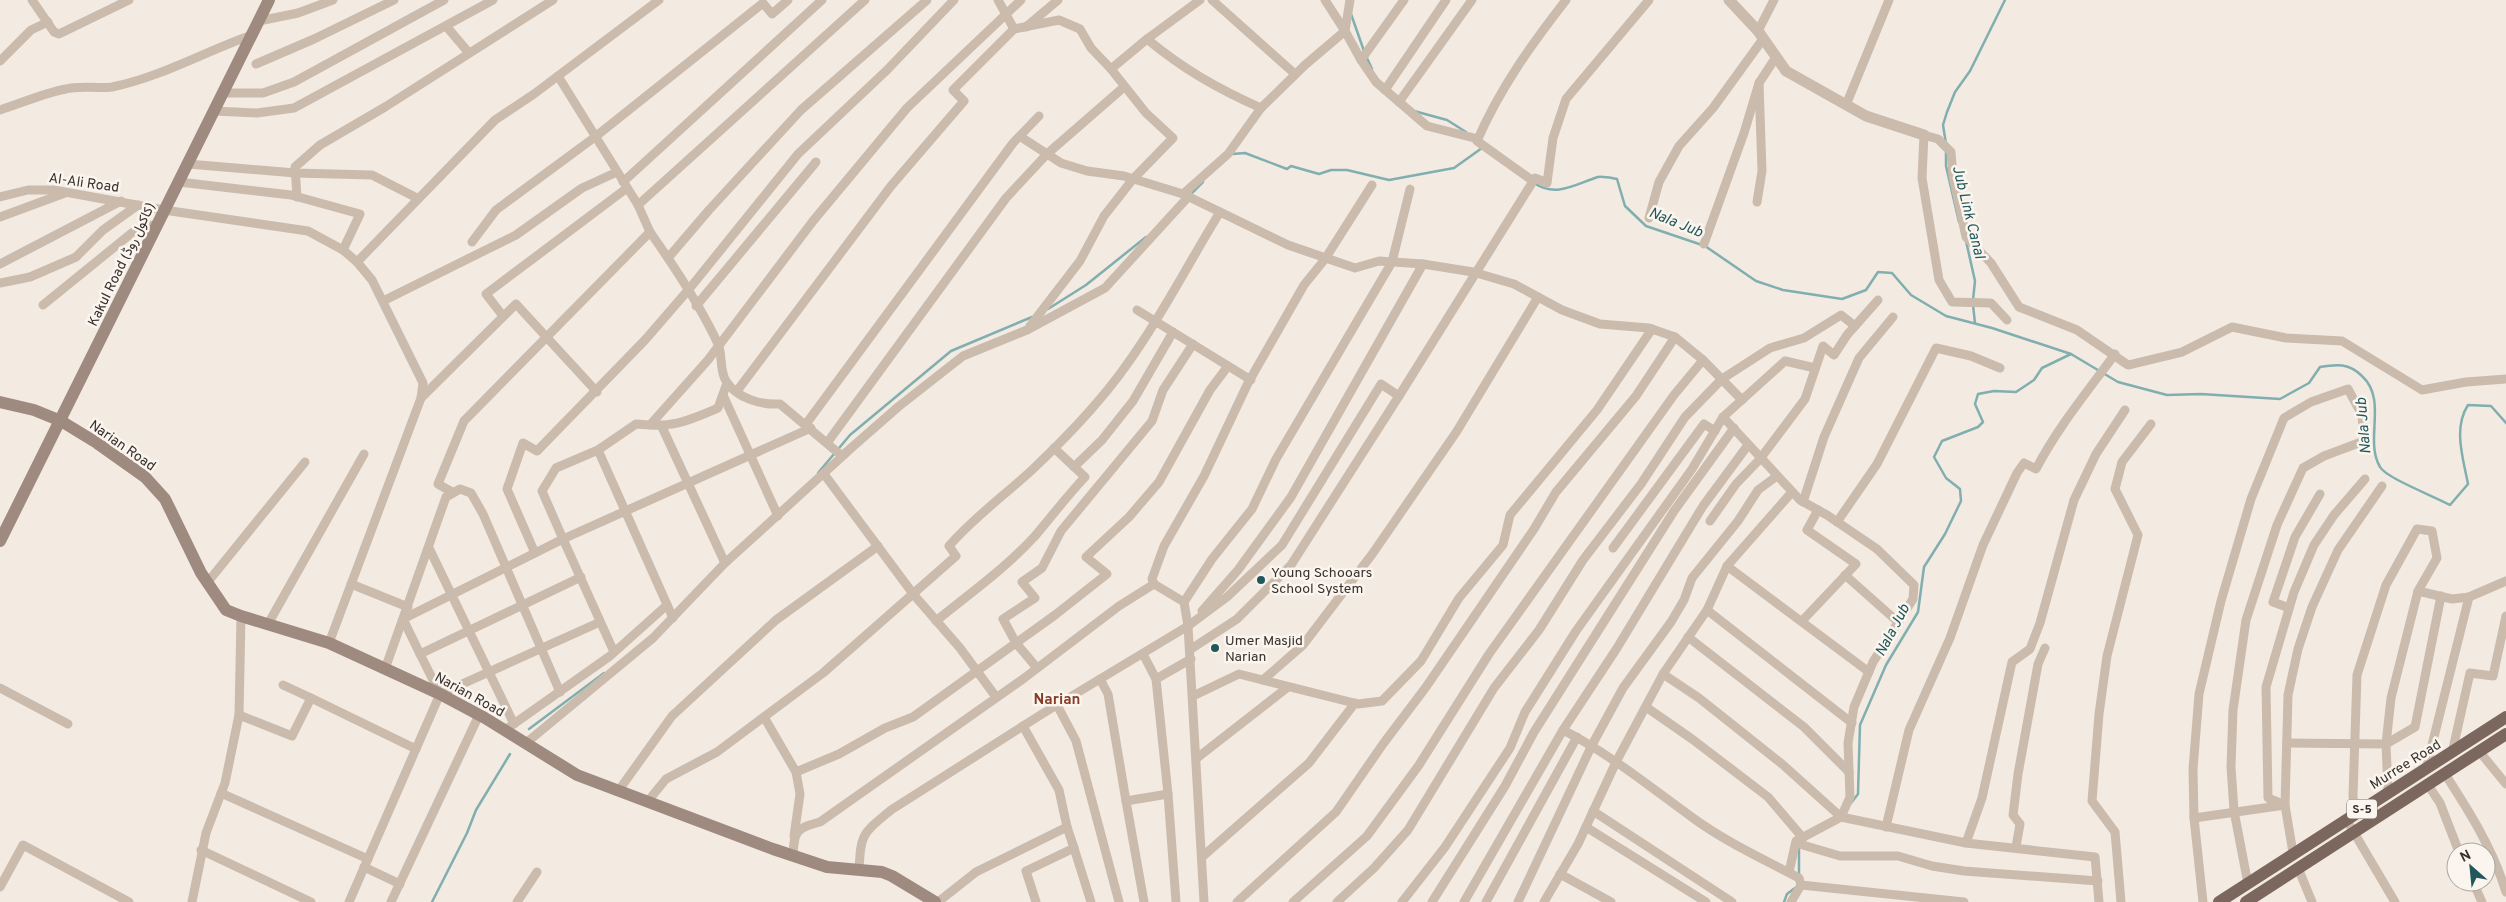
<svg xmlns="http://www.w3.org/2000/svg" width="2506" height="902" viewBox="0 0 2506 902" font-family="Overpass,Vazirmatn,sans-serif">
	<rect width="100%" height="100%" fill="#f3ebe2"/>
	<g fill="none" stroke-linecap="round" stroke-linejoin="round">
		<g stroke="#81aeaf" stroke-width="2.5">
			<path d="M1351 14 1364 51"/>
			<path d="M1366 56 1372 69"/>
			<path d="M1414 111 1447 120 1466 132"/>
			<path d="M1946 144 1943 125 1947 112 1955 92 1970 71 2005 0"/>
			<path d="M1946 152V166L1959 222"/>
			<path d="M1232 154 1245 153 1287 169 1291 166 1319 174 1331 170H1347L1389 180 1454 168 1482 148"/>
			<path d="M1534 183C1556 198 1576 184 1598 177 1603 176 1611 178 1617 179L1625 206 1646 226 1705 246 1756 281 1783 290 1842 299 1866 290 1878 272 1892 273 1911 295 1946 316 1992 328 2071 354 2118 382 2167 395 2201 394 2280 399 2309 383 2320 367C2337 364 2349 363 2362 376 2388 400 2364 440 2380 467 2386 478 2436 497 2450 505L2468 484C2463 458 2453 428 2468 405L2491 406 2506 423"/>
			<path d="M1191 194 1203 182"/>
			<path d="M1966 241 1975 281 1973 300"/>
			<path d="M1973 305 1975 323"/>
			<path d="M1048 309 1086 285 1146 237"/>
			<path d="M818 473 850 435 951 351 1032 317"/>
			<path d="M529 729 604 673"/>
			<path d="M1851 803 1858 794 1860 725 1886 665 1918 612 1924 567 1945 534 1961 501 1960 489 1946 478 1934 457 1942 441 1978 427 1983 422 1975 404 1978 394 1994 391 2016 392 2034 380 2042 368 2071 354"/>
			<path d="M1799 875V845"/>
			<path d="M432 902 467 833 476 810 510 754"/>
			<path d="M1784 902 1787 894 1795 888"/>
		</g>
		<g stroke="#cbbbad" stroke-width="9">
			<path d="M32 0 54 32 59 34 129 0"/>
			<path d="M998 0 1014 29 1059 20 1080 29 1091 48 1111 69 1146 113 1173 138 1133 179 1104 216 1080 261 1030 326"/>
			<path d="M1212 0 1295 74"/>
			<path d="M1350 0 1345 31 1361 60 1376 82 1427 126 1478 139"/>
			<path d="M259 21 298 13 333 0"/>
			<path d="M446 26 469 53"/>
			<path d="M1026 27 1058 0"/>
			<path d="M1758 31 1774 0"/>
			<path d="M1147 39 1200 0"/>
			<path d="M1361 60 1404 0"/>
			<path d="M0 61 31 30 48 22"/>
			<path d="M256 64 314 39 394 0"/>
			<path d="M1111 69 1147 39C1183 69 1218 89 1261 108L1305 65 1345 31 1325 0"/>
			<path d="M558 76 638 205"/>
			<path d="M1385 90 1446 0"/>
			<path d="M223 93H263L294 82 444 0"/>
			<path d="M1399 102 1472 0"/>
			<path d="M1846 105 1889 0"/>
			<path d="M0 110C22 103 44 93 66 89 81 85 97 89 112 87 161 77 206 51 252 35"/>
			<path d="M214 111 257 113 294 108 493 0"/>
			<path d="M1021 137 1061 163 1087 171 1124 176 1183 194 1288 245 1355 268 1379 261 1423 264 1473 272 1514 284 1562 310 1600 324 1649 328 1675 337 1703 360 1742 400"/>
			<path d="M188 164 295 173 372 175 417 198"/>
			<path d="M1533 181 1477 141C1500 88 1531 45 1566 0"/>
			<path d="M179 182 291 195 360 214 343 250"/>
			<path d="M623 182 822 0"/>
			<path d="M1183 194 1228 154 1261 108"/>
			<path d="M0 197 28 190H54L164 210 308 231 343 250 357 262 372 280 423 383 421 398 329 643"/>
			<path d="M297 197 295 167 320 145 385 107 553 0"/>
			<path d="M1757 202 1762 171 1759 83 1776 57"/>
			<path d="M0 217 65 193"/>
			<path d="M1649 218 1659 182 1679 146 1713 108 1763 39"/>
			<path d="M650 232 638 205 865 0"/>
			<path d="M472 242 496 210 595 137 763 3 772 14 788 0"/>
			<path d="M1704 244 1744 133 1759 83"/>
			<path d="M668 258 709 210 801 110 927 0"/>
			<path d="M357 262 495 120 534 94 659 0"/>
			<path d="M0 264 121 201"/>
			<path d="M0 283 30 277 76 257 103 230 138 205"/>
			<path d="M383 301 516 235 582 188 617 172"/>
			<path d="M43 305 133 232 144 226 157 225"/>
			<path d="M696 306 816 162"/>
			<path d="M1137 310 1251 380"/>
			<path d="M503 316 486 294 627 188"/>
			<path d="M2007 320 1991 303 1952 302 1939 280 1922 178 1924 135 1938 139 1951 152 1953 176 1966 237 1991 263 2019 307 2077 330 2128 365 2182 352 2232 327 2286 338 2342 341 2422 390 2466 382 2506 379"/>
			<path d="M737 391 891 186 964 101 953 90 1014 29"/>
			<path d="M723 395 778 516"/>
			<path d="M1399 396 1535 178 1547 183 1553 138 1566 99 1649 0"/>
			<path d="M421 398 516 304 597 392"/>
			<path d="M1723 417 1800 500 1827 515 1877 549 1914 585 1913 599 1873 662 1854 707 1848 743 1850 797 1841 817 1796 841 1789 872"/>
			<path d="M806 424 1013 143 1039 116"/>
			<path d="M650 425 708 360 813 221 907 108 1021 0"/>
			<path d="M662 427 725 563"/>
			<path d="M827 443 1006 198 1047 154 1124 87"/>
			<path d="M598 450 673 618"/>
			<path d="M1074 467 1102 440 1133 401 1173 332"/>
			<path d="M824 474 914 595 960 648 996 697"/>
			<path d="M452 492 438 484 464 421 650 232C674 266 700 305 718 344 723 355 719 370 726 381 737 399 762 405 780 404L842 456 898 407 963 356 1027 330 1105 288 1189 196"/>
			<path d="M1803 502 1824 437 1859 358 1893 317"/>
			<path d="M1710 521 1736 484 1760 459 1805 399 1823 346 1834 355 1847 335 1878 300"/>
			<path d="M1837 522 1877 464 1936 348 1971 356 2000 368"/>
			<path d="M429 548 514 724"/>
			<path d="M1613 548 1704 424 1715 431"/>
			<path d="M535 553 507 489 523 443 537 451 645 340 690 288 798 154 887 70 954 0"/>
			<path d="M1727 566 1869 672"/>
			<path d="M1845 575 1898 622"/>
			<path d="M581 577 420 654 403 619 563 539 542 491 556 468 598 450 636 424C673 428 685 422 718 408L727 383"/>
			<path d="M207 583 305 462"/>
			<path d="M351 584 408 607"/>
			<path d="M1184 602 1212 559 1252 509 1276 459 1392 262 1410 189"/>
			<path d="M2289 608 2273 602 2295 537 2320 494"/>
			<path d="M1707 610 1852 723"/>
			<path d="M1202 611 1238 570 1291 497 1423 264"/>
			<path d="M936 621C969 594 1006 568 1035 536 1052 516 1067 496 1085 477L1054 448"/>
			<path d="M1802 621 1856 564 1807 530 1818 510"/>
			<path d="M268 624 364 454"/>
			<path d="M1688 637 1804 727 1849 772"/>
			<path d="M614 652 563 539 811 428"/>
			<path d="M420 654 440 694"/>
			<path d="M1143 654 1156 679"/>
			<path d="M1037 668 1016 643 1003 619 1035 598 1022 582 1042 568 1061 531 1152 421 1163 390 1193 344"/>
			<path d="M385 669 446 497 460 489 471 493 483 514 560 692"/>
			<path d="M1663 674 1699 698 1782 764 1841 817 1966 843 2095 857 2099 902"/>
			<path d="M1100 679 1108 694 1126 801"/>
			<path d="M1263 680 1303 645 1373 553 1457 431 1538 297"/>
			<path d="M283 685 311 698"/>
			<path d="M0 688 68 724"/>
			<path d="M1193 696 1239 674 1358 704 1382 701 1421 661 1459 598 1503 545 1510 515 1597 410 1652 329"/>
			<path d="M1057 705 1076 741 1119 902"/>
			<path d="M1646 707 1692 739 1768 797 1803 838"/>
			<path d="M239 715 292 736 311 698 416 749"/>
			<path d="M764 717 796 772 800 794 794 836"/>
			<path d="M1023 726 1059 790 1067 827"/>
			<path d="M505 730 610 656 667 605"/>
			<path d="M1563 730C1610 754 1650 787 1693 818 1726 842 1763 859 1799 878L1801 885 1964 902"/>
			<path d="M526 743 653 638 725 563 846 453"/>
			<path d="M2287 743 2386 744 2391 698 2418 591"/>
			<path d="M2479 751 2506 784"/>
			<path d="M2452 753 2470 673 2493 676 2506 616"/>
			<path d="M1197 758 1288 687"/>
			<path d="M2426 769 2469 597"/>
			<path d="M796 772 839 754 885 728 913 717 1055 615 1107 574 1086 557 1129 517 1159 482 1210 390 1228 366"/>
			<path d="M2445 774C2469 811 2493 849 2506 892"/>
			<path d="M2428 785 2440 803 2459 852"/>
			<path d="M619 790 672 716 776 620 878 546"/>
			<path d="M2388 792 2386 744 2415 727 2441 596"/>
			<path d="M221 793 368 859"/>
			<path d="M1168 794 1156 679 1191 659"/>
			<path d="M648 801 666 779 717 752 823 673 956 556 949 546C974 517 1005 495 1033 469 1054 449 1075 428 1094 406 1145 349 1180 277 1220 212"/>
			<path d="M1593 811 1732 902"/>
			<path d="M2355 813 2353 796 2357 675 2386 585 2417 529 2432 531 2437 558 2418 591 2452 599 2469 597 2506 581"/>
			<path d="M2194 818 2285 805 2288 695 2298 649 2312 607 2338 550 2382 486"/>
			<path d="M2346 819 2395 902"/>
			<path d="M1586 827 1706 902"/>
			<path d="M1886 827 1909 730 1950 638 1983 545 2017 473 2024 463 2036 469C2058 427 2087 392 2115 354"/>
			<path d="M1796 843 1840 856H1898L1932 866 1964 871 2098 881"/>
			<path d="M1966 843 1982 798 2012 662 2030 649 2040 623 2074 500 2096 454 2125 410"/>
			<path d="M2016 847 2020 824 2013 815 2018 774 2038 664 2045 648"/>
			<path d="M201 850 311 902"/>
			<path d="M2293 853 2285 805 2268 798 2266 687 2294 592 2314 545 2334 515 2365 479"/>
			<path d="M793 856C794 831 796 828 820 822L1023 679 1119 606 1154 584"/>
			<path d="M1202 857 1309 763 1355 703"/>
			<path d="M364 867 400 884"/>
			<path d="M2298 868 2312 902"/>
			<path d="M859 870C861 833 862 834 891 810L1042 714 1188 626 1227 597 1282 545 1381 384 1399 396 1291 565 1237 619 1191 649"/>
			<path d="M1560 874 1611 902"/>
			<path d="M2473 882 2482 902"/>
			<path d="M0 887 23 845 129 902"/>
			<path d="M192 902 206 833 225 783 239 715 241 616"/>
			<path d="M349 902 440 694 600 622"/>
			<path d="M391 902 479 715"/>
			<path d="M517 902 537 872"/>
			<path d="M938 902 976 872 1067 827 1074 848"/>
			<path d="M1036 902 1026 871 1074 848 1091 902"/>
			<path d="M1144 902 1126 801 1168 794 1176 902"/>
			<path d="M1204 902 1188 626 1184 602 1154 584 1152 579 1164 546 1204 476 1248 383 1304 285 1325 259 1372 185"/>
			<path d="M1237 902 1336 812 1383 744 1426 687 1534 529 1556 492 1636 396 1675 337"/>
			<path d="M1293 902 1367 836 1419 765 1489 654 1674 395 1703 360"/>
			<path d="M1337 902 1374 868 1408 830 1494 688 1539 630 1583 560 1641 484 1685 417 1722 379 1770 348 1804 338 1841 315 1855 326"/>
			<path d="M1402 902 1445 847 1510 748 1525 712 1576 631 1692 469 1723 417 1785 361 1815 368"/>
			<path d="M1432 902 1505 786 1534 732 1674 511 1734 428"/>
			<path d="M1464 902 1563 730 1617 648 1703 506 1748 445"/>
			<path d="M1486 902 1577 737"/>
			<path d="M1518 902 1592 745 1623 688 1671 622 1684 600 1692 578 1738 521 1758 490 1777 476"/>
			<path d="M1544 902 1578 844 1616 762 1663 674 1707 610 1727 566 1792 492"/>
			<path d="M1791 902 1801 885"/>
			<path d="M2121 902 2115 832 2092 801 2099 714 2107 656 2138 535 2115 489 2122 462 2151 424"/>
			<path d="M2203 902 2194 818 2193 769 2199 694 2221 601 2251 499 2284 418 2311 402 2348 389 2362 415 2364 441 2324 456 2303 468 2277 525 2246 620 2233 710 2231 767 2234 811 2248 884"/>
		</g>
		<path stroke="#cbbbad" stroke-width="11" d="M1729 0 1758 31 1786 71 1866 116 1924 135"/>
		<g stroke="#9f8a7f" stroke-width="12">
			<path d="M0 402 34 410 61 421 97 443 145 477 165 499 201 573 226 610 241 616 329 643 440 694 485 718 577 775 773 849 827 867 882 872 892 876 935 902"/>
			<path d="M0 541 269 0"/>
		</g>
		<g stroke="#7b675e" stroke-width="12">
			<path d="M2219 902 2506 717"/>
			<path d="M2246 902 2506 734"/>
		</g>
	</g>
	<g fill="#22575b" stroke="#faf5ee" stroke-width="2">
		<circle cx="1261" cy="580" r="5"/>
		<circle cx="1215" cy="648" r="5"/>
	</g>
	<g text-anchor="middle" stroke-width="5" stroke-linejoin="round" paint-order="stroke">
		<rect fill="#faf5ee" stroke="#746b66" stroke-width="1" x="2347" y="799.5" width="30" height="19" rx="4"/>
		<g font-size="12" font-weight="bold" fill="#3a302c">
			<text x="2362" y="813">S-5</text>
		</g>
		<g font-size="14" fill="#3a302c" stroke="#faf5ee">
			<text transform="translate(84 182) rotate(8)" y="5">Al-Ali Road</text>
			<text transform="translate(121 264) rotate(-64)" y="5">Kakul Road (کاکول روڈ)</text>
			<text transform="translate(123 445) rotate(35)" y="5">Narian Road</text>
			<text transform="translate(470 694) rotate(29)" y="5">Narian Road</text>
			<text transform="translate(2405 764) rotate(-32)" y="5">Murree Road</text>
		</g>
		<g font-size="14" fill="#3a302c" stroke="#faf5ee" text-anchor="start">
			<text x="1271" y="577">Young Schooars<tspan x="1271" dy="16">School System</tspan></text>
			<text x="1225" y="645">Umer Masjid<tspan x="1225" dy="16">Narian</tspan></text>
		</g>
		<g font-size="15" font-style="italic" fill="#22575b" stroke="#faf5ee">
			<text transform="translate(1969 212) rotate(76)" y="5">Jub Link Canal</text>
			<text transform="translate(1676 222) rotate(22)" y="5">Nala Jub</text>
			<text transform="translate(2363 426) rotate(-95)" y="5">Nala Jub</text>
			<text transform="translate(1892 630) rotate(-62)" y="5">Nala Jub</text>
		</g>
		<g font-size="15" font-weight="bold" fill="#863d27" stroke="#faf5ee">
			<text x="1057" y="704">Narian</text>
		</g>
	</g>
	<g transform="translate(2471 867) rotate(333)"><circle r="24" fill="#faf5ee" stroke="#ada6a0"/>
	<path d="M0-4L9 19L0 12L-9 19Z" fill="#22575b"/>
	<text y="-8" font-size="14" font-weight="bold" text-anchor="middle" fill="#3a302c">N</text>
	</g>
</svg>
